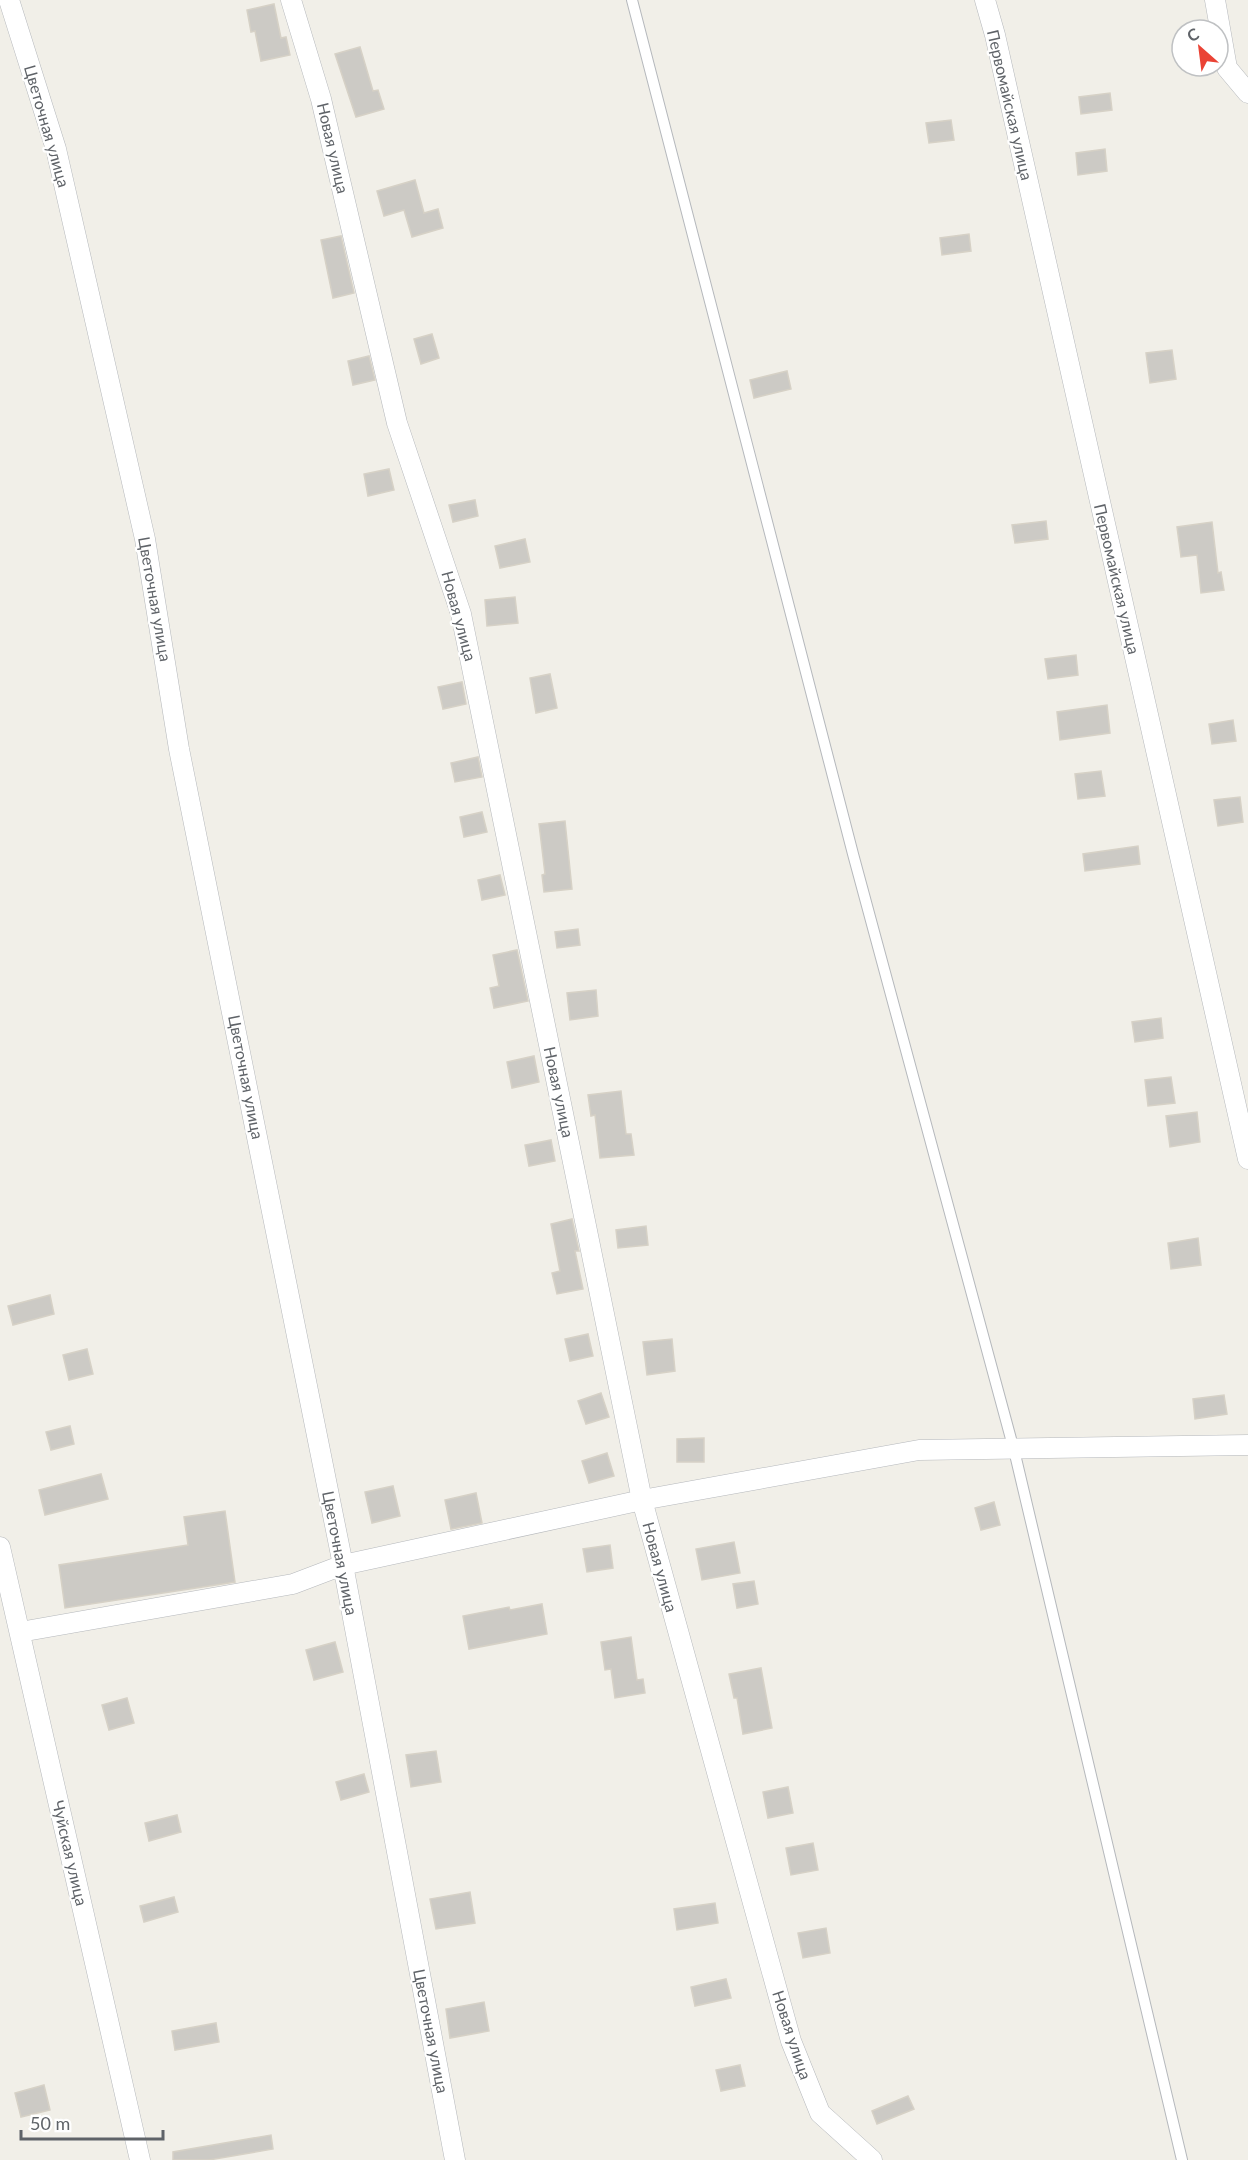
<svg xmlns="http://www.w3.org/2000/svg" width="1248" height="2160" viewBox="0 0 1248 2160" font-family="Lato,sans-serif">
	<rect width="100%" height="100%" fill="#f1efe8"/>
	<g fill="#cccac5" stroke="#d6d1c6" stroke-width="1.5">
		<path d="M274 4 281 38 286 37 290 55 261 61 255 31 251 32 247 10Z"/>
		<path d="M360 47 373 91 378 90 384 109 356 117 335 54Z"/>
		<path d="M1110 93 1112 110 1081 114 1079 97Z"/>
		<path d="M951 120 954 140 929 143 926 123Z"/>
		<path d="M1105 149 1107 171 1078 175 1076 153Z"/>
		<path d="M415 180 424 213 438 209 443 228 412 237 404 210 384 216 377 191Z"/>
		<path d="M969 234 971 251 942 255 940 238Z"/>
		<path d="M341 236 354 293 333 298 321 240Z"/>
		<path d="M432 334 439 358 421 364 414 339Z"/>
		<path d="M1172 350 1176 379 1150 383 1146 353Z"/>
		<path d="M369 356 375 380 353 385 348 361Z"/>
		<path d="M787 371 791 389 754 398 750 380Z"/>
		<path d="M389 469 394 490 368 496 364 474Z"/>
		<path d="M475 500 478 516 453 522 449 505Z"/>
		<path d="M1046 521 1048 539 1015 543 1012 525Z"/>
		<path d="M1212 522 1218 573 1221 572 1224 590 1201 593 1197 555 1181 557 1177 527Z"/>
		<path d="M525 539 530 562 500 568 495 546Z"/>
		<path d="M515 597 518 623 487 626 485 600Z"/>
		<path d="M1076 655 1078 675 1048 679 1045 659Z"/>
		<path d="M550 674 557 708 536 713 530 678Z"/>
		<path d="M462 682 466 704 443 709 438 687Z"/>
		<path d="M1107 705 1110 733 1060 740 1057 712Z"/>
		<path d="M1233 720 1236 741 1212 744 1209 724Z"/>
		<path d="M478 757 482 777 455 782 451 763Z"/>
		<path d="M1101 771 1105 796 1078 799 1075 774Z"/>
		<path d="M1240 797 1243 822 1218 826 1214 800Z"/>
		<path d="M482 812 487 832 464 837 460 817Z"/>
		<path d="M565 821 572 889 544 892 542 875 545 874 539 824Z"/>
		<path d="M1138 846 1140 864 1085 871 1083 854Z"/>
		<path d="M500 875 505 895 482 900 478 880Z"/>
		<path d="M578 929 580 945 557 948 555 932Z"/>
		<path d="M517 950 528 1001 494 1008 490 988 499 986 493 955Z"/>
		<path d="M596 990 598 1016 570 1020 567 993Z"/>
		<path d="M1161 1018 1163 1038 1135 1042 1132 1022Z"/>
		<path d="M534 1056 539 1082 512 1088 507 1062Z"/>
		<path d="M1171 1077 1175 1103 1148 1106 1145 1080Z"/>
		<path d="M621 1091 626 1134H631L634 1155 600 1158 595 1115 591 1116 588 1095Z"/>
		<path d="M1197 1112 1200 1142 1170 1147 1166 1116Z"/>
		<path d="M551 1140 555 1161 529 1166 525 1145Z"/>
		<path d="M572 1219 579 1251H575L583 1289 557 1294 552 1273 560 1271 551 1224Z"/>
		<path d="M646 1226 648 1245 618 1248 616 1230Z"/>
		<path d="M1198 1238 1201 1265 1171 1269 1168 1243Z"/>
		<path d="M50 1295 54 1314 13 1325 8 1306Z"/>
		<path d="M588 1334 593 1356 570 1361 565 1339Z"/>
		<path d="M672 1339 675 1371 647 1375 643 1342Z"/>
		<path d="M87 1349 93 1374 69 1380 63 1355Z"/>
		<path d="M601 1393 609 1417 586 1424 578 1401Z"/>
		<path d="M1224 1395 1227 1414 1195 1419 1193 1399Z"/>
		<path d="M70 1426 74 1444 51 1450 46 1432Z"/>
		<path d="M704 1438V1462H677V1439Z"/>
		<path d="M607 1453 614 1476 589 1483 582 1461Z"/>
		<path d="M101 1474 108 1499 45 1515 39 1490Z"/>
		<path d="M393 1486 400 1516 372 1523 365 1492Z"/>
		<path d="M476 1493 482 1523 451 1529 445 1500Z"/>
		<path d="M994 1502 1000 1525 981 1530 975 1508Z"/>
		<path d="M225 1511 235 1582 65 1608 59 1565 188 1545 184 1517Z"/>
		<path d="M734 1542 740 1573 702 1580 696 1549Z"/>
		<path d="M610 1545 613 1568 587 1572 583 1549Z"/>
		<path d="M754 1581 758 1604 737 1608 733 1584Z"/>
		<path d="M542 1604 547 1634 469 1649 463 1616 509 1607 510 1610Z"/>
		<path d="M631 1637 637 1680 643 1679 645 1693 615 1698 611 1669 605 1670 601 1642Z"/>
		<path d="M335 1642 343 1672 314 1680 306 1650Z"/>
		<path d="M761 1668 772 1728 743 1734 737 1698H734L729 1674Z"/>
		<path d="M127 1698 134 1723 109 1730 102 1705Z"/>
		<path d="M436 1751 441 1782 411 1787 406 1755Z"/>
		<path d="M364 1774 369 1792 341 1800 336 1782Z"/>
		<path d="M788 1787 793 1813 768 1818 763 1792Z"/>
		<path d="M177 1815 181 1832 149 1841 145 1823Z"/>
		<path d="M813 1843 818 1870 791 1875 786 1848Z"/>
		<path d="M470 1892 475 1923 436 1929 430 1899Z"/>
		<path d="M174 1897 178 1912 144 1922 140 1906Z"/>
		<path d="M715 1903 718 1923 677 1930 674 1909Z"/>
		<path d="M826 1928 830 1953 803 1958 798 1933Z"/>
		<path d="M726 1979 731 1998 695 2006 691 1987Z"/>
		<path d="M484 2002 489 2031 450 2038 446 2009Z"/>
		<path d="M216 2023 219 2042 175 2050 172 2031Z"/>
		<path d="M740 2065 745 2086 721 2091 716 2070Z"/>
		<path d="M44 2085 50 2110 21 2117 15 2093Z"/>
		<path d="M908 2096 914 2109 877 2124 872 2111Z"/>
		<path d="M271 2135 273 2149 209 2160H173V2152Z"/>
	</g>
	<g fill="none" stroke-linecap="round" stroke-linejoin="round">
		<defs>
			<path id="lane" d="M632 0 853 854 1014 1450 1182 2160"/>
			<g id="street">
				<path d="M9 0 56 149 145 539 179 749 343 1565 455 2160"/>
				<path d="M291 0 321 99 397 423 461 614 642 1500 791 2041 820 2113 872 2160"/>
				<path d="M985 0 995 35 1248 1159"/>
				<path d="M1215 0 1227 68 1248 93"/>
				<path d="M0 1547 140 2160"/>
				<path d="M20 1632 293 1584 343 1565 642 1500 919 1450 1248 1445"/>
			</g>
		</defs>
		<use href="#lane" stroke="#b5b8bc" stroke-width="12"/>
		<use href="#street" stroke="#b5b8bc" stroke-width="21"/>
		<use href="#lane" stroke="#fff" stroke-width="10"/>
		<use href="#street" stroke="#fff" stroke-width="20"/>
	</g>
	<g text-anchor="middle" stroke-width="4.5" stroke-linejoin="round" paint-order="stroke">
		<g font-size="16" fill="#5f6368" stroke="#fff">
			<text transform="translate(1010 105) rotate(77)" y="6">Первомайская улица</text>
			<text transform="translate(47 126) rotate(74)" y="6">Цветочная улица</text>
			<text transform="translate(333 148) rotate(77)" y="6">Новая улица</text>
			<text transform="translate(1117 579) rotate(77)" y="6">Первомайская улица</text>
			<text transform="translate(155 599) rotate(80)" y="6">Цветочная улица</text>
			<text transform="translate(459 616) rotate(75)" y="6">Новая улица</text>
			<text transform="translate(246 1077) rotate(79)" y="6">Цветочная улица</text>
			<text transform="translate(559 1092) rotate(78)" y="6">Новая улица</text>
			<text transform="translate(340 1553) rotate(79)" y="6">Цветочная улица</text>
			<text transform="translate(660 1567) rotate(75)" y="6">Новая улица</text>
			<text transform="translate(70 1853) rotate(77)" y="6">Чуйская улица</text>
			<text transform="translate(431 2031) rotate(79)" y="6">Цветочная улица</text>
			<text transform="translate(792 2035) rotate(72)" y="6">Новая улица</text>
		</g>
	</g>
	<g transform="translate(1200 48) rotate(332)"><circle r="28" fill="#ffffff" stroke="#bfc1c3" stroke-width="1.5"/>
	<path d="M0-4.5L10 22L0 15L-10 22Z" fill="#ea4335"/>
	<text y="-9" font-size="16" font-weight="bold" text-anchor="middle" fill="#5f6368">С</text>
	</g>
	<path d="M21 2130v9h142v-9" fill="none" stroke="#5f6368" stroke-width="3"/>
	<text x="30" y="2130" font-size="18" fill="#5f6368" stroke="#ffffff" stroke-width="4.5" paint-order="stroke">50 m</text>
</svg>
